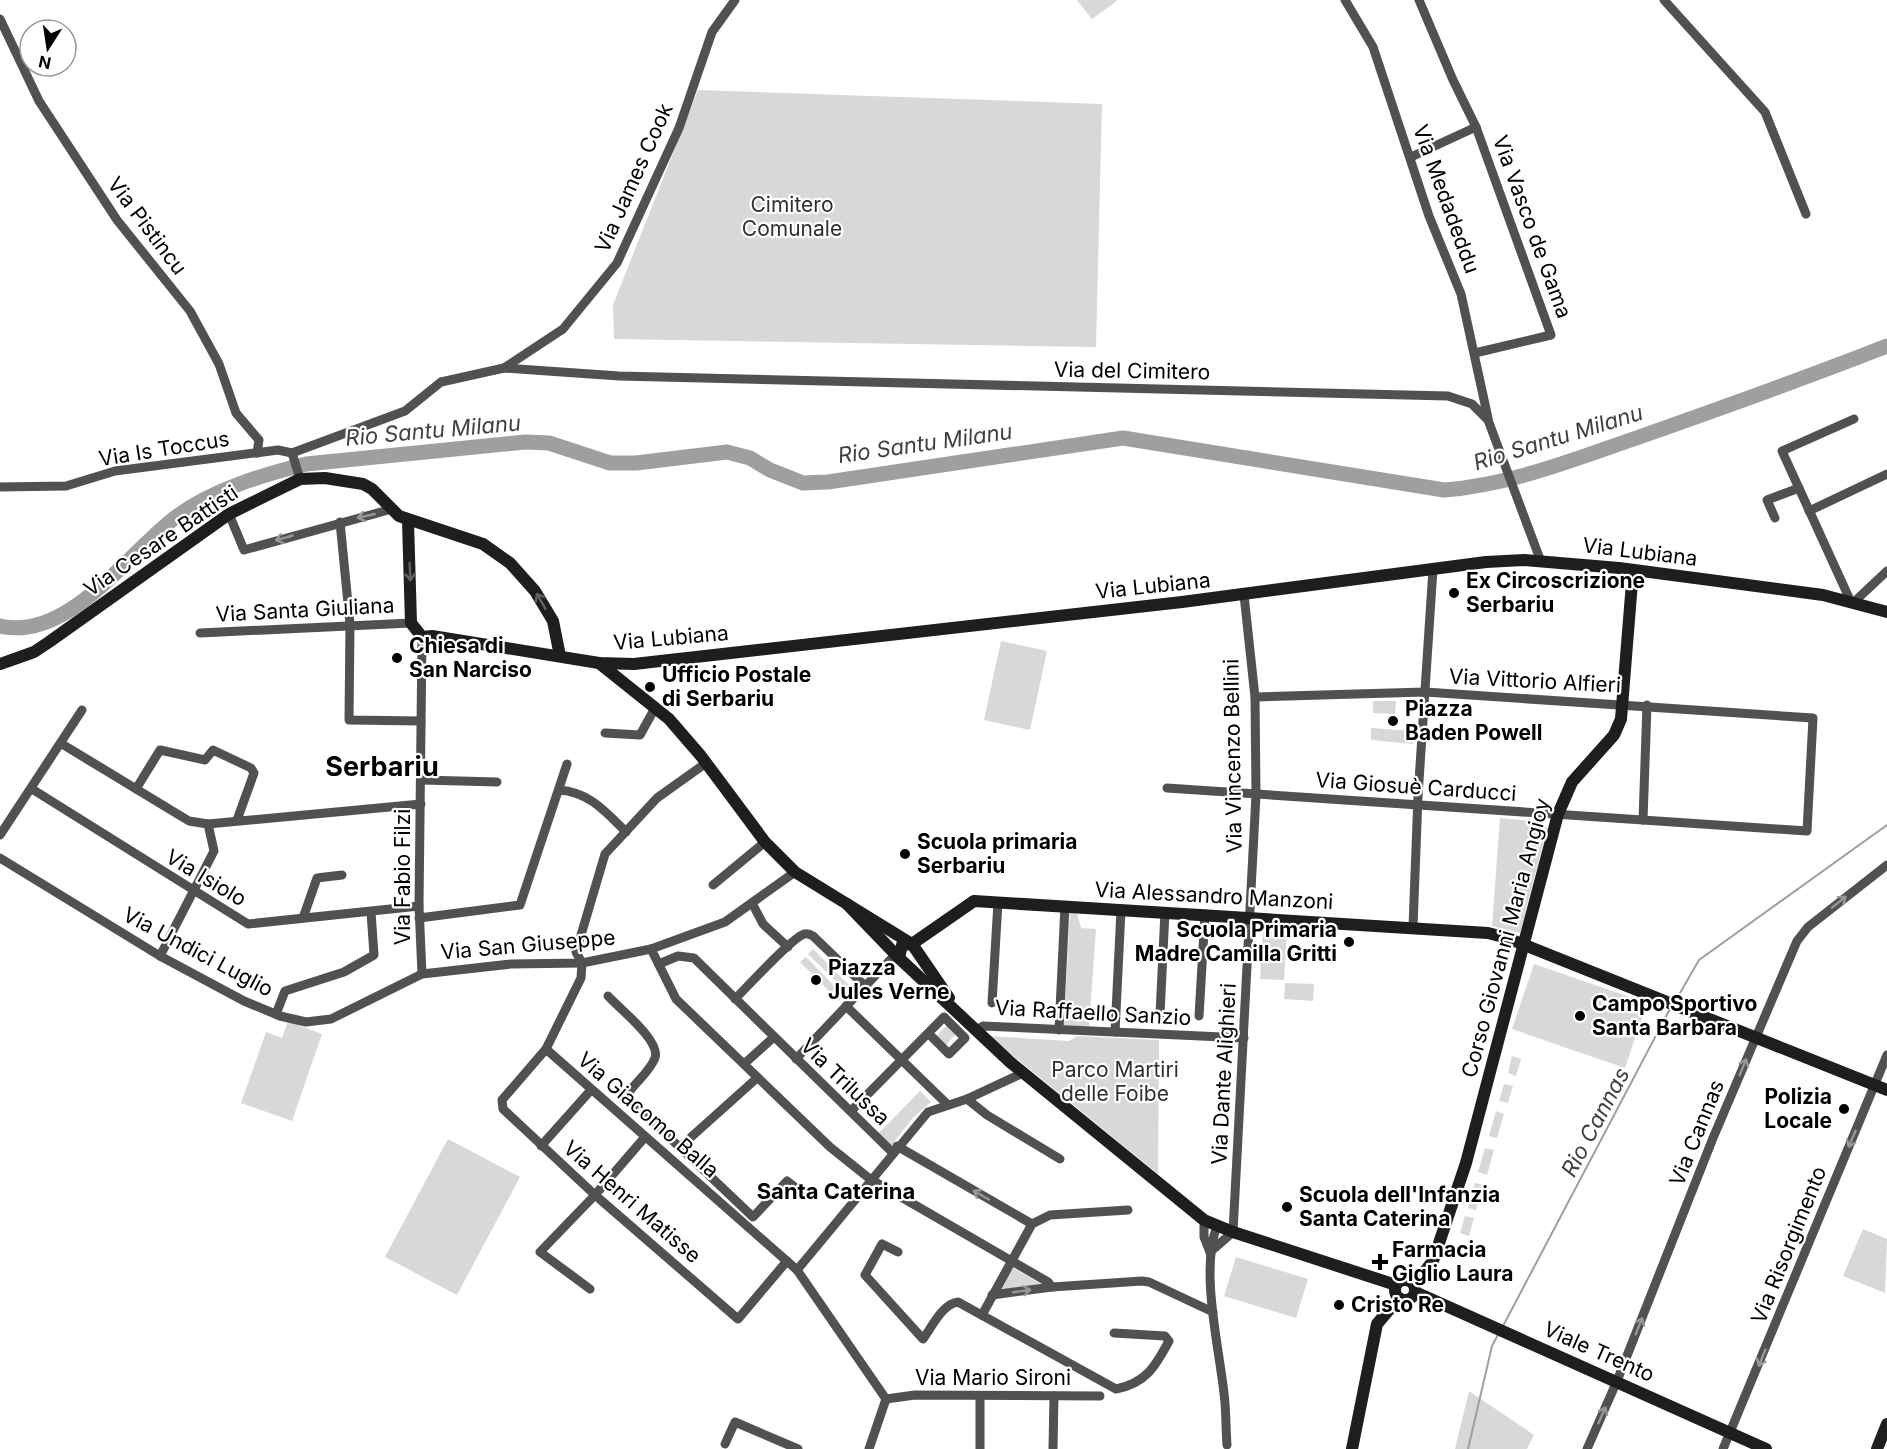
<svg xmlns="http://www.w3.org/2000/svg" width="1887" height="1449" viewBox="0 0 1887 1449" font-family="Inter,sans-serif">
	<rect width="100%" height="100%" fill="#fff"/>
	<g fill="#d8d8d8">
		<path d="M1077 0H1116L1117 1 1092 19Z"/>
		<path d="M698 90 1102 104 1096 347 614 339 613 305Z"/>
		<path d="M1001 641 1047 651 1030 730 984 720Z"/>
		<path d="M1373 701H1396L1395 714 1373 713Z"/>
		<path d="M1371 728 1414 731 1413 744 1371 740Z"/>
		<path d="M1500 818 1543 822 1547 829 1520 933 1492 926Z"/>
		<path d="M1070 913H1077L1081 928 1096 929 1089 1027 1064 1025Z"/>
		<path d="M1263 932 1287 933 1284 980 1260 979Z"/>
		<path d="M813 949 852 988 847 992 808 954Z"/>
		<path d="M806 957 844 996 839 1001 800 962Z"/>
		<path d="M1534 964 1647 1003 1625 1068 1512 1029Z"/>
		<path d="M1285 983 1314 984 1313 1001 1284 999Z"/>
		<path d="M288 1021 322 1034 292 1121 241 1103 266 1032 282 1038Z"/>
		<path d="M948 1024 957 1033 945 1046 935 1037Z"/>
		<path d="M989 1036 1069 1041 1077 1036 1159 1040 1158 1174Z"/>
		<path d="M1512 1056 1521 1059 1516 1076 1508 1073Z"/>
		<path d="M1504 1084 1513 1086 1508 1103 1499 1101Z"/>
		<path d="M920 1091 931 1102 912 1119 890 1147 878 1134Z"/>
		<path d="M1496 1111 1504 1114 1497 1138 1489 1136Z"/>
		<path d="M448 1139 520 1177 457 1295 385 1257Z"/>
		<path d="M1485 1148 1494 1150 1487 1175 1478 1172Z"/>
		<path d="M1475 1183 1484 1185 1476 1210 1468 1208Z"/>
		<path d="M1465 1216 1474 1218 1469 1236 1460 1233Z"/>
		<path d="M1863 1229 1887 1239 1885 1293 1843 1276Z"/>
		<path d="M1236 1257 1308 1279 1296 1318 1224 1296Z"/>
		<path d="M1013 1268 1041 1284 1001 1290Z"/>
		<path d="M1469 1391 1534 1435 1527 1449H1455Z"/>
	</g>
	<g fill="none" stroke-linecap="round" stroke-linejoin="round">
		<g stroke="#9f9f9f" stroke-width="2">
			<path d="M1676 1000 1699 960 1887 825"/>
			<path d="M1503 1326 1671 1007"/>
			<path d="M1468 1449 1492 1346 1499 1333"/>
		</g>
		<path stroke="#9f9f9f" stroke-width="15" d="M0 626C68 642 129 552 176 517 212 490 262 475 306 464L525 442 549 443 610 463H636L727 452 750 458 770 470 803 483 828 482 1123 438 1444 490C1511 485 1578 458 1642 436 1724 407 1806 378 1887 346"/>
		<g stroke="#515151" stroke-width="9">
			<path d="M1345 0 1373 47 1429 216 1461 294 1488 418"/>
			<path d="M1419 0 1453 80 1476 127 1551 335 1475 353"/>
			<path d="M1664 0 1765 112 1806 214"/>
			<path d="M0 19 39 101 117 220 190 311 219 364 236 413 259 440 257 453"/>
			<path d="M1411 157 1476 127"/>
			<path d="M504 368 563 329 617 263 679 128 712 32 735 0"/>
			<path d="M292 453 405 411 441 382 504 368 619 376 1448 396 1472 404 1488 420 1540 559"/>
			<path d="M0 487 66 486 115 471 278 450 292 453 300 479"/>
			<path d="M1809 511 1887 474"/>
			<path d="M229 514 244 550 392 509"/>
			<path d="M1775 518 1767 500 1799 488"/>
			<path d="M340 522 350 624 349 720 421 721"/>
			<path d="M1851 602 1782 451 1854 419"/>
			<path d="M1854 602 1887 571"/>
			<path d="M200 633 411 623"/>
			<path d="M422 637 419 906 422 974"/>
			<path d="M605 733 640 735 655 708"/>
			<path d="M62 744 189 821 208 824 421 804"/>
			<path d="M706 763 657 798 605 854 576 952 582 963 581 978 546 1049 502 1100 503 1109 595 1195 738 1319 787 1261"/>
			<path d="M422 780 497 782"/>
			<path d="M1167 788 1807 831 1813 718 1425 692 1255 697"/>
			<path d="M32 789 248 924 419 906"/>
			<path d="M136 789 160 750 205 760 213 750 251 768 254 773 237 820"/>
			<path d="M559 790C589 792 605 811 626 832"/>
			<path d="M1643 820 1647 705"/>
			<path d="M0 835 82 710"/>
			<path d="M0 858 160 956 244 1001 280 1016 306 1022 331 1019 422 974 511 964 582 963 651 949 725 922 795 872"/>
			<path d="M713 885 765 842"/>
			<path d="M752 903 763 924 788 947"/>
			<path d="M303 918 317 878 342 875"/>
			<path d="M419 918 520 905 567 764"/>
			<path d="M1413 927 1418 796 1433 569"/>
			<path d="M651 949 676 999 830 1147 870 1179 1048 1282 1052 1287"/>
			<path d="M160 956 214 851 208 824"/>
			<path d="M659 964 678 956 694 958 892 1152"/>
			<path d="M608 996C620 1009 661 1041 655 1058 650 1071 637 1081 629 1092L631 1101 753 1217 787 1181 800 1191"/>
			<path d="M735 999C747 987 792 938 804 934 808 933 810 934 813 936L865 986"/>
			<path d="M992 1003 998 902"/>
			<path d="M846 1006 948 1105"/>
			<path d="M276 1014 285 991 344 972 374 955 371 912"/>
			<path d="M1160 1014 1165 912"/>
			<path d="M1199 1016 1205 914"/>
			<path d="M977 1030 983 1026 1244 1038"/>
			<path d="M1059 1030 1065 906"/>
			<path d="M1115 1032 1121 910"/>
			<path d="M546 1049 797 1270 886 1399"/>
			<path d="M796 1059 891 959"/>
			<path d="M744 1064 774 1037"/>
			<path d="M967 1099 987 1115 1060 1159"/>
			<path d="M851 1111 944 1017 965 1038 949 1054 928 1033"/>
			<path d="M541 1146 591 1090"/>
			<path d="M897 1146 1032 1224"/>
			<path d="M680 1147 757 1078"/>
			<path d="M1204 1220V1237L1210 1252"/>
			<path d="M1217 1226C1199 1272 1221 1354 1225 1403 1226 1417 1226 1431 1227 1445"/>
			<path d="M898 1252 882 1244 865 1275 923 1339C932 1327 942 1304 958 1302L1116 1389C1146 1383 1155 1367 1169 1341L1165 1336 1114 1333"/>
			<path d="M1210 1252 1233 1232 1256 795 1255 697 1244 595"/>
			<path d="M797 1270 928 1112 967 1099 1023 1073"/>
			<path d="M590 1289 540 1252 595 1195 645 1137"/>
			<path d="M992 1295 1052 1287 1142 1281 1149 1282 1213 1312"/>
			<path d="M982 1315 1032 1224 1050 1215 1128 1210"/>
			<path d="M886 1399 915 1395 1100 1396"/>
			<path d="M725 1444 735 1422 798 1449"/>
			<path d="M869 1449 886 1399"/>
			<path d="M980 1449V1396"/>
			<path d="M1053 1449 1054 1396"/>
			<path d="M1587 1449 1617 1381 1713 1138 1797 941 1808 927 1887 865"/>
			<path d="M1723 1449 1887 1055"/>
		</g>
		<g stroke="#1e1e1e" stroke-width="12">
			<path d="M408 521 411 623 422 637 432 636 599 663 634 664 1182 602 1486 562 1524 560 1619 568 1823 595 1887 612"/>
			<path d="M599 663 669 719 701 756 765 842 795 872 912 944 949 998"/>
			<path d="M0 664 34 652 49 642 229 514 300 479 325 478 363 484 372 489 399 516 483 544 510 563 535 591 553 621 560 656"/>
			<path d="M847 904 899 958 1010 1062 1204 1220 1233 1232 1396 1285"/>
			<path d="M899 958 902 945 912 944 974 901 1488 933 1507 938 1887 1090"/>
			<circle cx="1405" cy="1290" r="10"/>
			<path d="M1414 1285 1433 1261 1466 1163 1558 814 1572 782 1614 735 1621 719 1633 570"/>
			<path d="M1415 1292 1766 1449"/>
			<path d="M1352 1449 1377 1324 1399 1298"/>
			<path d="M1877 1449 1887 1424"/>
		</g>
	</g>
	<defs><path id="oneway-shaft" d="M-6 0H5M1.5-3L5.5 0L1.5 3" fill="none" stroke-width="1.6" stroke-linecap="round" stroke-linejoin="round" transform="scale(1.5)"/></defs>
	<g stroke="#979797">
		<use href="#oneway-shaft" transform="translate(366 516) rotate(167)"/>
		<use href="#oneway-shaft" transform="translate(284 538) rotate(164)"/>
		<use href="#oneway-shaft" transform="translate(1839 902) rotate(-39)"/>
		<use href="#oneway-shaft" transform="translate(1743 1067) rotate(-67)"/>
		<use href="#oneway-shaft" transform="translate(1852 1139) rotate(113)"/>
		<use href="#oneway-shaft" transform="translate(981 1195) rotate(-150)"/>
		<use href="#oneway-shaft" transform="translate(1022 1291) rotate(-8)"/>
		<use href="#oneway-shaft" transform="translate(1639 1326) rotate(-68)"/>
		<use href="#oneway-shaft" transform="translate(1762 1358) rotate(112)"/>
		<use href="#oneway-shaft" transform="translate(1602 1415) rotate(-66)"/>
	</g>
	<g stroke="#626262">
		<use href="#oneway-shaft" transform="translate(410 572) rotate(88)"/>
		<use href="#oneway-shaft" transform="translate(541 601) rotate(-120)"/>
	</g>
	<g fill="#000" stroke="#fff" stroke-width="2">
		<circle cx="1454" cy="593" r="6"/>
		<circle cx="397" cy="658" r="6"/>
		<circle cx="650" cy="687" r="6"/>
		<circle cx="1393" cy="721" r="6"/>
		<circle cx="905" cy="854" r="6"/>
		<circle cx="1349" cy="942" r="6"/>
		<circle cx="816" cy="980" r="6"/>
		<circle cx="1580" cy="1016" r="6"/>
		<circle cx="1844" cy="1109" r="6"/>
		<circle cx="1287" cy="1207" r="6"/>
		<path d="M1377 1253h6v6h6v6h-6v6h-6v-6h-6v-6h6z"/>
		<circle cx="1339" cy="1305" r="6"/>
	</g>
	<g text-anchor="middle" stroke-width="4.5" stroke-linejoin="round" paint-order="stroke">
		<g font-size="21" fill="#000" stroke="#fff">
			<text transform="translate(634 178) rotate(-66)" y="7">Via James Cook</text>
			<text transform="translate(1446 199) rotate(70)" y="7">Via Medadeddu</text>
			<text transform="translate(147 226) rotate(53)" y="7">Via Pistincu</text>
			<text transform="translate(1532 227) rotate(70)" y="7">Via Vasco de Gama</text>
			<text transform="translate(1132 371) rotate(1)" y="7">Via del Cimitero</text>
			<text transform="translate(164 449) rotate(-9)" y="7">Via Is Toccus</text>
			<text transform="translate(161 541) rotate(-34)" y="7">Via Cesare Battisti</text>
			<text transform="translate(1640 552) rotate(7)" y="7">Via Lubiana</text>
			<text transform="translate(1153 586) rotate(-6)" y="7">Via Lubiana</text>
			<text transform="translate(305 610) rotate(-3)" y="7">Via Santa Giuliana</text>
			<text transform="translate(671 638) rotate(-5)" y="7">Via Lubiana</text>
			<text transform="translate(1535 681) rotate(3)" y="7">Via Vittorio Alfieri</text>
			<text transform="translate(1233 756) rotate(-91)" y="7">Via Vincenzo Bellini</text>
			<text transform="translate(1416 787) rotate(4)" y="7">Via Giosuè Carducci</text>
			<text transform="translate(403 877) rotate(-90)" y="7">Via Fabio Filzi</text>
			<text transform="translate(206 878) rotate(31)" y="7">Via Isiolo</text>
			<text transform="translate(1214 896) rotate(3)" y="7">Via Alessandro Manzoni</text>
			<text transform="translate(1506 938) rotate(-75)" y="7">Corso Giovanni Maria Angioy</text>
			<text transform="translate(528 945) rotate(-5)" y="7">Via San Giuseppe</text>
			<text transform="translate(198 952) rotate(28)" y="7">Via Undici Luglio</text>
			<text transform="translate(1093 1013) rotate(3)" y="7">Via Raffaello Sanzio</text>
			<text transform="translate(1224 1074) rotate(-87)" y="7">Via Dante Alighieri</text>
			<text transform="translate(845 1082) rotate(44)" y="7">Via Trilussa</text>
			<text transform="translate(648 1115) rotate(41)" y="7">Via Giacomo Balla</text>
			<text transform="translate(1697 1133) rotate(-68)" y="7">Via Cannas</text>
			<text transform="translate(632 1202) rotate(41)" y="7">Via Henri Matisse</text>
			<text transform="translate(1789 1245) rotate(-68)" y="7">Via Risorgimento</text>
			<text transform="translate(1599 1352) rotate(24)" y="7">Viale Trento</text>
			<text x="993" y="1385">Via Mario Sironi</text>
		</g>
		<g font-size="21" fill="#2f2f2f" stroke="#fff">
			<text x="792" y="212">Cimitero<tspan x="792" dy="24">Comunale</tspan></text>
			<text x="1115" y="1077">Parco Martiri<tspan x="1115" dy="24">delle Foibe</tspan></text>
		</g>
		<g font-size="21" font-weight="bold" fill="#000" stroke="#fff" text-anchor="start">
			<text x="1466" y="588">Ex Circoscrizione<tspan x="1466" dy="24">Serbariu</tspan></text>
			<text x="409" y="653">Chiesa di<tspan x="409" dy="24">San Narciso</tspan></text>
			<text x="662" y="682">Ufficio Postale<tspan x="662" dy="24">di Serbariu</tspan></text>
			<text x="1405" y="716">Piazza<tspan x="1405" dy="24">Baden Powell</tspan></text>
			<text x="917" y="849">Scuola primaria<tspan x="917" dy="24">Serbariu</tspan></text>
			<text x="1337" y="937" text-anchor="end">Scuola Primaria<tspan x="1337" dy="24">Madre Camilla Gritti</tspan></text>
			<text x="828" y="975">Piazza<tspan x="828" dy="24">Jules Verne</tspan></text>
			<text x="1592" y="1011">Campo Sportivo<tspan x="1592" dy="24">Santa Barbara</tspan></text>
			<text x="1832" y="1104" text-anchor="end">Polizia<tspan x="1832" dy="24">Locale</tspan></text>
			<text x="1299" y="1202">Scuola dell'Infanzia<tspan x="1299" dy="24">Santa Caterina</tspan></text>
			<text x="1392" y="1257">Farmacia<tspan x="1392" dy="24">Giglio Laura</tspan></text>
			<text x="1351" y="1312">Cristo Re</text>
		</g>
		<g font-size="22" font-style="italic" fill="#404040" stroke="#fff">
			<text transform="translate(433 430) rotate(-5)" y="8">Rio Santu Milanu</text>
			<text transform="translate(1558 437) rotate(-17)" y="8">Rio Santu Milanu</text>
			<text transform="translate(925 443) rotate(-8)" y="8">Rio Santu Milanu</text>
			<text transform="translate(1595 1122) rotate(-62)" y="8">Rio Cannas</text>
		</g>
		<g font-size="22" font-weight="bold" fill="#000" stroke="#fff">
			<text x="836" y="1199">Santa Caterina</text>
		</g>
		<g font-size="27" font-weight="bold" fill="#000" stroke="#fff">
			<text x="382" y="776">Serbariu</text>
		</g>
	</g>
	<g transform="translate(48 48) rotate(192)"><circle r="28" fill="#ffffff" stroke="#999999" stroke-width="1.5"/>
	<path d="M0-4.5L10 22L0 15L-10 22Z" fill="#000000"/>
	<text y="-9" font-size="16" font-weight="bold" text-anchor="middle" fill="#000000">N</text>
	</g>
</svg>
